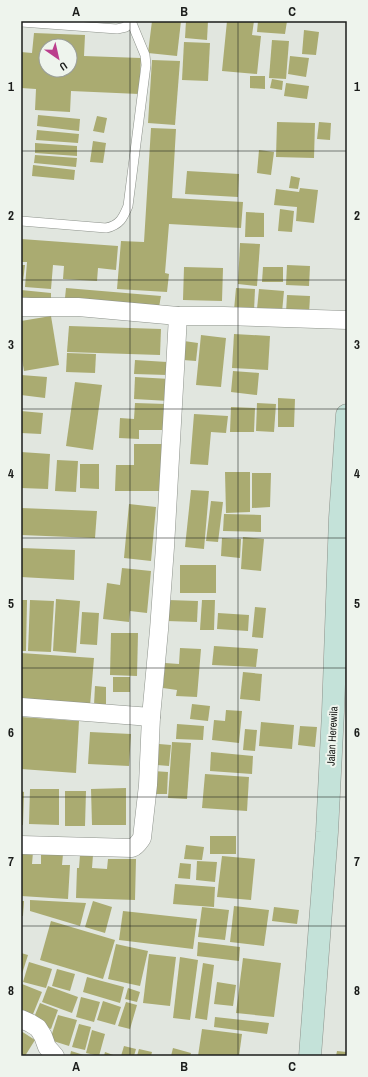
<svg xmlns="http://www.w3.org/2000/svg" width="368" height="1077" viewBox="0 0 368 1077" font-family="'Archivo Narrow',sans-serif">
	<rect width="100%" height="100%" fill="#e1e6df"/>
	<g fill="#aaab71" fill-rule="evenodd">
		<path d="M152 21H181L177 56 148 53Z"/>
		<path d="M186 21H208L207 40 185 38Z"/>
		<path d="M227 21H254L252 35 261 36 257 74 222 71Z"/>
		<path d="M258 21H287L285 34 257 32Z"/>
		<path d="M304 30 319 32 316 55 302 54Z"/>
		<path d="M34 33 85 35 84 56 141 58 139 94 71 91 70 112 35 110 36 89 21 88V52L32 53ZM46 46H70V70H46Z"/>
		<path d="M272 40 289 41 286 79 269 78Z"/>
		<path d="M184 42 210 43 208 81 182 80Z"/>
		<path d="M290 56 309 58 306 77 288 74Z"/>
		<path d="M152 60 180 61 175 125 148 123Z"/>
		<path d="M250 76H265V89L250 88Z"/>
		<path d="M272 79 283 81 282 90 270 88Z"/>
		<path d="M286 83 309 86 307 99 284 96Z"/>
		<path d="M38 115 80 119 79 131 37 126Z"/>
		<path d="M97 116 107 118 104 133 93 131Z"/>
		<path d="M277 122 315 123 314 158 276 157Z"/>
		<path d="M319 122 331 123 330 140 317 139Z"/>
		<path d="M151 128 176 129 172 198 243 202 241 228 169 224 165 273 169 274 167 292 117 289 121 241 144 242Z"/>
		<path d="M37 130 79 134 78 143 36 140Z"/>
		<path d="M93 141 106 143 103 163 90 162Z"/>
		<path d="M35 143 77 146V156L35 153Z"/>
		<path d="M259 150 274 152 271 175 257 173Z"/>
		<path d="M35 155 77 158 76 167 34 163Z"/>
		<path d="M33 165 75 170 74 180 32 176Z"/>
		<path d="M187 171 239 174 238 197 185 194Z"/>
		<path d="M291 176 300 178 298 189 289 188Z"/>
		<path d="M300 188 318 190 314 223 296 221 297 207 274 205 276 189 299 192Z"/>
		<path d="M280 209 294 211 292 232 278 231Z"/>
		<path d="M246 212 264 213V237H245Z"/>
		<path d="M21 239 118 246 116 270 98 268 97 281 63 279 64 266 53 265 51 289 25 287 27 262H21Z"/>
		<path d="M240 243 260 244 257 286 238 284Z"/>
		<path d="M21 265H25L22 290 21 289Z"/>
		<path d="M287 265 310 266 309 286 286 285Z"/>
		<path d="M184 267 223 268 222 301 183 300Z"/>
		<path d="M263 267H283V282H262Z"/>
		<path d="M66 288 161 296 159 307 65 298Z"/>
		<path d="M236 288 255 289 254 311 234 310Z"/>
		<path d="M259 289 284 291 282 312 257 309Z"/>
		<path d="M21 290 51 293V300L21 297Z"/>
		<path d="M287 295 310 296 309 314 286 313Z"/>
		<path d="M51 316 59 365 24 371 21 354V321Z"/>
		<path d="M69 326 161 329 160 355 67 352Z"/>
		<path d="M234 334 270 336 268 370 232 368Z"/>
		<path d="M201 335 226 338 221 387 196 385Z"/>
		<path d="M184 341 198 343 196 361 183 360Z"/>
		<path d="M67 353 96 354 95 373 66 372Z"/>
		<path d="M135 360 167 362V375L134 374Z"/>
		<path d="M233 371 259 373 257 395 231 392Z"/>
		<path d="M21 375 47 377 45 398 21 395Z"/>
		<path d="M135 377 170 379 169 401 134 399Z"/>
		<path d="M75 382 102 385 93 450 66 446Z"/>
		<path d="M278 398 295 399 294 427H278Z"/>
		<path d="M135 403 166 404 165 430H139V439L119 438 120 418 134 419Z"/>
		<path d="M257 403 276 404 274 432 256 431Z"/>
		<path d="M231 407 255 408 254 432H230Z"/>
		<path d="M21 411 43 413 41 434 21 433Z"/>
		<path d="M194 414 228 416 226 433 211 432 208 465 190 464Z"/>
		<path d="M134 444H162V491H115L116 465H134Z"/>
		<path d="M21 452 50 454 48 489 21 488Z"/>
		<path d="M57 460 78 461 76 492 55 491Z"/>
		<path d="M80 464H99V489L80 488Z"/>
		<path d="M225 472H250V512L226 513Z"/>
		<path d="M252 473H271L270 507 252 508Z"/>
		<path d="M191 490 209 491 204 549 185 547Z"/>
		<path d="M211 501 223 502 218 542 206 541Z"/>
		<path d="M129 504 156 507 151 561 124 558Z"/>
		<path d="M21 508 97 511 95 538 21 535Z"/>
		<path d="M224 514 261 515V532L223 531Z"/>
		<path d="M243 537 264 539 261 571 241 569Z"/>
		<path d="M222 538 241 539 240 558 221 556Z"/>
		<path d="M21 548 75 550 74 580 21 577Z"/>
		<rect x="180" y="565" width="36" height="28"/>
		<path d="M122 568 151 571 147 613 130 611 129 622 103 619 107 583 120 585Z"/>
		<path d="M56 599 80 601 76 653 53 651Z"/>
		<path d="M21 600H27L26 651H21Z"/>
		<path d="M30 600 54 601 51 652 28 651Z"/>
		<path d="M168 600 198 601 197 622 167 621Z"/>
		<path d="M202 600H215L214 630H200Z"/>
		<path d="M255 607 266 608 263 638 252 637Z"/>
		<path d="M82 612 99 613 97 645 80 644Z"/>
		<path d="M218 613 249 615 248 631 217 629Z"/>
		<path d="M111 633H138L137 676 110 675Z"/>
		<path d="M214 646 258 649 256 667 212 665Z"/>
		<path d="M180 648 201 649 197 697 176 696 177 690 163 688 165 663 179 664Z"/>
		<path d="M21 653 94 658 90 706 21 701Z"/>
		<path d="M243 672 262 674 260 701 240 699Z"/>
		<rect x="113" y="677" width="17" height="15"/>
		<path d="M95 686 106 687V705H94Z"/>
		<path d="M192 704 210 706 208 721 190 719Z"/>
		<path d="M226 710 242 711 239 743 212 740 214 720 225 721Z"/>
		<path d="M21 717 79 721 76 773 21 769Z"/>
		<path d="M261 722 294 725 292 749 259 746Z"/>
		<path d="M177 724 204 726 203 740 176 739Z"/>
		<path d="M300 726 317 727 315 747 298 745Z"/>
		<path d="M245 729 257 730 255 751 243 750Z"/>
		<path d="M90 732 131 734 129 766 88 764Z"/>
		<path d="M172 742 191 743 187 799 168 798Z"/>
		<path d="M159 744 171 745 169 766 157 765Z"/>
		<path d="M211 752 253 756 252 774 210 771Z"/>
		<path d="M153 771 168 772 167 794H152Z"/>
		<path d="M205 774 249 777 247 811 202 808Z"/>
		<path d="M126 788V825H92L91 789Z"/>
		<path d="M30 789H59V825L29 824Z"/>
		<path d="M21 791 24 792 23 825H21Z"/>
		<path d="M65 791H86L85 826H65Z"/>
		<rect x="210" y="836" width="26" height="18"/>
		<path d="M186 845 204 847 202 860 184 859Z"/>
		<path d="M21 851 33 852 32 864H41V853L63 854 62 865H70L68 899 21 896Z"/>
		<path d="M80 855H93L92 868 107 869 108 859H136L135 900 76 898 77 868H79Z"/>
		<path d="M222 856 255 859 251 900 217 897Z"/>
		<path d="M197 861 217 862 215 882 196 880Z"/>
		<path d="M180 863 191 864 190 879 178 878Z"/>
		<path d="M175 884 215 887 214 907 173 904Z"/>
		<path d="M30 900 86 903 80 926 30 911Z"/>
		<path d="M21 901H24L23 916H21Z"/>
		<path d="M93 901 112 907 105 933 85 927Z"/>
		<path d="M234 906 269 910 264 946 230 942Z"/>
		<path d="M202 907 229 910 225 940 198 937Z"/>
		<path d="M274 907 299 910 297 924 272 921Z"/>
		<path d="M123 911 197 919 193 949 119 940Z"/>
		<path d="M51 921 115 940 103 979 40 960Z"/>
		<path d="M198 942 240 947 239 961 197 956Z"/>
		<path d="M116 944 148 951 140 986 108 979Z"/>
		<path d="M21 953 28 955 21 977Z"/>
		<path d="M149 954 176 957 170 1006 143 1003Z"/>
		<path d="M180 957 198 960 190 1020 173 1018Z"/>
		<path d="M243 958 281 963 274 1017 236 1013Z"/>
		<path d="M29 962 52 969 46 988 23 982Z"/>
		<path d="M203 963 214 965 207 1020 195 1018Z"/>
		<path d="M57 969 75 974 70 991 52 986Z"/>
		<path d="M87 977 124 987 120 1003 83 992Z"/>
		<path d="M217 982 236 985 233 1006 214 1004Z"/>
		<path d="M22 984 42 992 31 1019 21 1016Z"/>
		<path d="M48 986 78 997 72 1013 42 1002Z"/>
		<path d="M128 988 140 992 137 1002 125 999Z"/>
		<path d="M81 997 100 1002 94 1022 76 1017Z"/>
		<path d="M103 1001 121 1007 115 1025 97 1020Z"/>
		<path d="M126 1002 137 1005 130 1029 118 1026Z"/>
		<path d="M40 1003 58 1010 51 1029 32 1022Z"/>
		<path d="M58 1015 77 1020 69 1046 50 1040Z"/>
		<path d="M215 1017 269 1023 267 1034 214 1027Z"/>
		<path d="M79 1024 91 1027 85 1050 72 1047Z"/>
		<path d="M202 1029 242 1034 239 1056H198Z"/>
		<path d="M92 1030 105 1034 99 1056 86 1053Z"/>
		<path d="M21 1031 35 1040 25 1056H21Z"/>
		<path d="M124 1046 136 1049 134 1056H121Z"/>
		<path d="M173 1048 191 1053 190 1056H171Z"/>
		<path d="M139 1049 152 1052 151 1056H137Z"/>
		<path d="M71 1051 87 1056H70Z"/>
		<path d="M337 1051 347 1052V1056H336Z"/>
		<path d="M105 1052 116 1056H104Z"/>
	</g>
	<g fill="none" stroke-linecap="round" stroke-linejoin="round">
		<defs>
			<g id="service">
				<path d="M21 22 117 29 126 27 129 21"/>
				<path d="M21 221 106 228C120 225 123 218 128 206L146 65 145 55 131 21"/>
			</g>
			<g id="minor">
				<path d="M21 307H78L178 316H224L347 320"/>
				<path d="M21 707 151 717"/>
				<path d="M21 845 132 848C137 846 139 842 142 838L148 785 151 717 159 630 165 547 178 316"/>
				<path d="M21 1019 30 1023 38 1028 43 1036 47 1047 55 1056"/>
			</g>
			<path id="secondary" d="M310 1056 327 832 333 712 340 518 347 415"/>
		</defs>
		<use href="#service" stroke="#8d928b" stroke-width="10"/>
		<use href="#minor" stroke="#8d928b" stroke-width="19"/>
		<use href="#secondary" stroke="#8d928b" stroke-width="23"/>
		<use href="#service" stroke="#fff" stroke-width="9"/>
		<use href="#minor" stroke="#fff" stroke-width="18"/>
		<use href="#secondary" stroke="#c4e2d9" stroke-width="22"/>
	</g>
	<path fill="none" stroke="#1b1d1b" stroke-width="1" stroke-opacity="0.55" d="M130 21V1056M238 21V1056M21 151H347M21 280H347M21 409H347M21 538H347M21 668H347M21 797H347M21 926H347"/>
	<g text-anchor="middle" stroke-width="4" stroke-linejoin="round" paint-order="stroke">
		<g font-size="11" fill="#1b1d1b" stroke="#eef4ed">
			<text transform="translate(332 736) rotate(-87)" y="4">Jalan Herewila</text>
		</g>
	</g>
	<rect width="368" height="1077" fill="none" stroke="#eef4ed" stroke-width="44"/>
	<g transform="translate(58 58) rotate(146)"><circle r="19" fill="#eef4ed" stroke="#9a9e99"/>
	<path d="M0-3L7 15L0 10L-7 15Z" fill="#bb3e8d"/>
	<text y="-6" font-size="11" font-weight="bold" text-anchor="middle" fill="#1b1d1b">U</text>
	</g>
	<rect x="22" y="22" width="324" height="1033" fill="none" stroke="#1b1d1b" stroke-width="1.5"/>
	<g font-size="13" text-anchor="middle" font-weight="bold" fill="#1b1d1b">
		<text x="76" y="16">A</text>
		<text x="184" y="16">B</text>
		<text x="292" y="16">C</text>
		<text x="11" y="91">1</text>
		<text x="357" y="91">1</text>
		<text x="11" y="220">2</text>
		<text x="357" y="220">2</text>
		<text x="11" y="349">3</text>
		<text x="357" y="349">3</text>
		<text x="11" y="478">4</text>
		<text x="357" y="478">4</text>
		<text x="11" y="608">5</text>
		<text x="357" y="608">5</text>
		<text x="11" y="737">6</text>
		<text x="357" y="737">6</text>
		<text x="11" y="866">7</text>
		<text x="357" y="866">7</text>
		<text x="11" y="995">8</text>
		<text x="357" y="995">8</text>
		<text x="76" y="1071">A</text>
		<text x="184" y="1071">B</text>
		<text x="292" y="1071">C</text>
	</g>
</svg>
